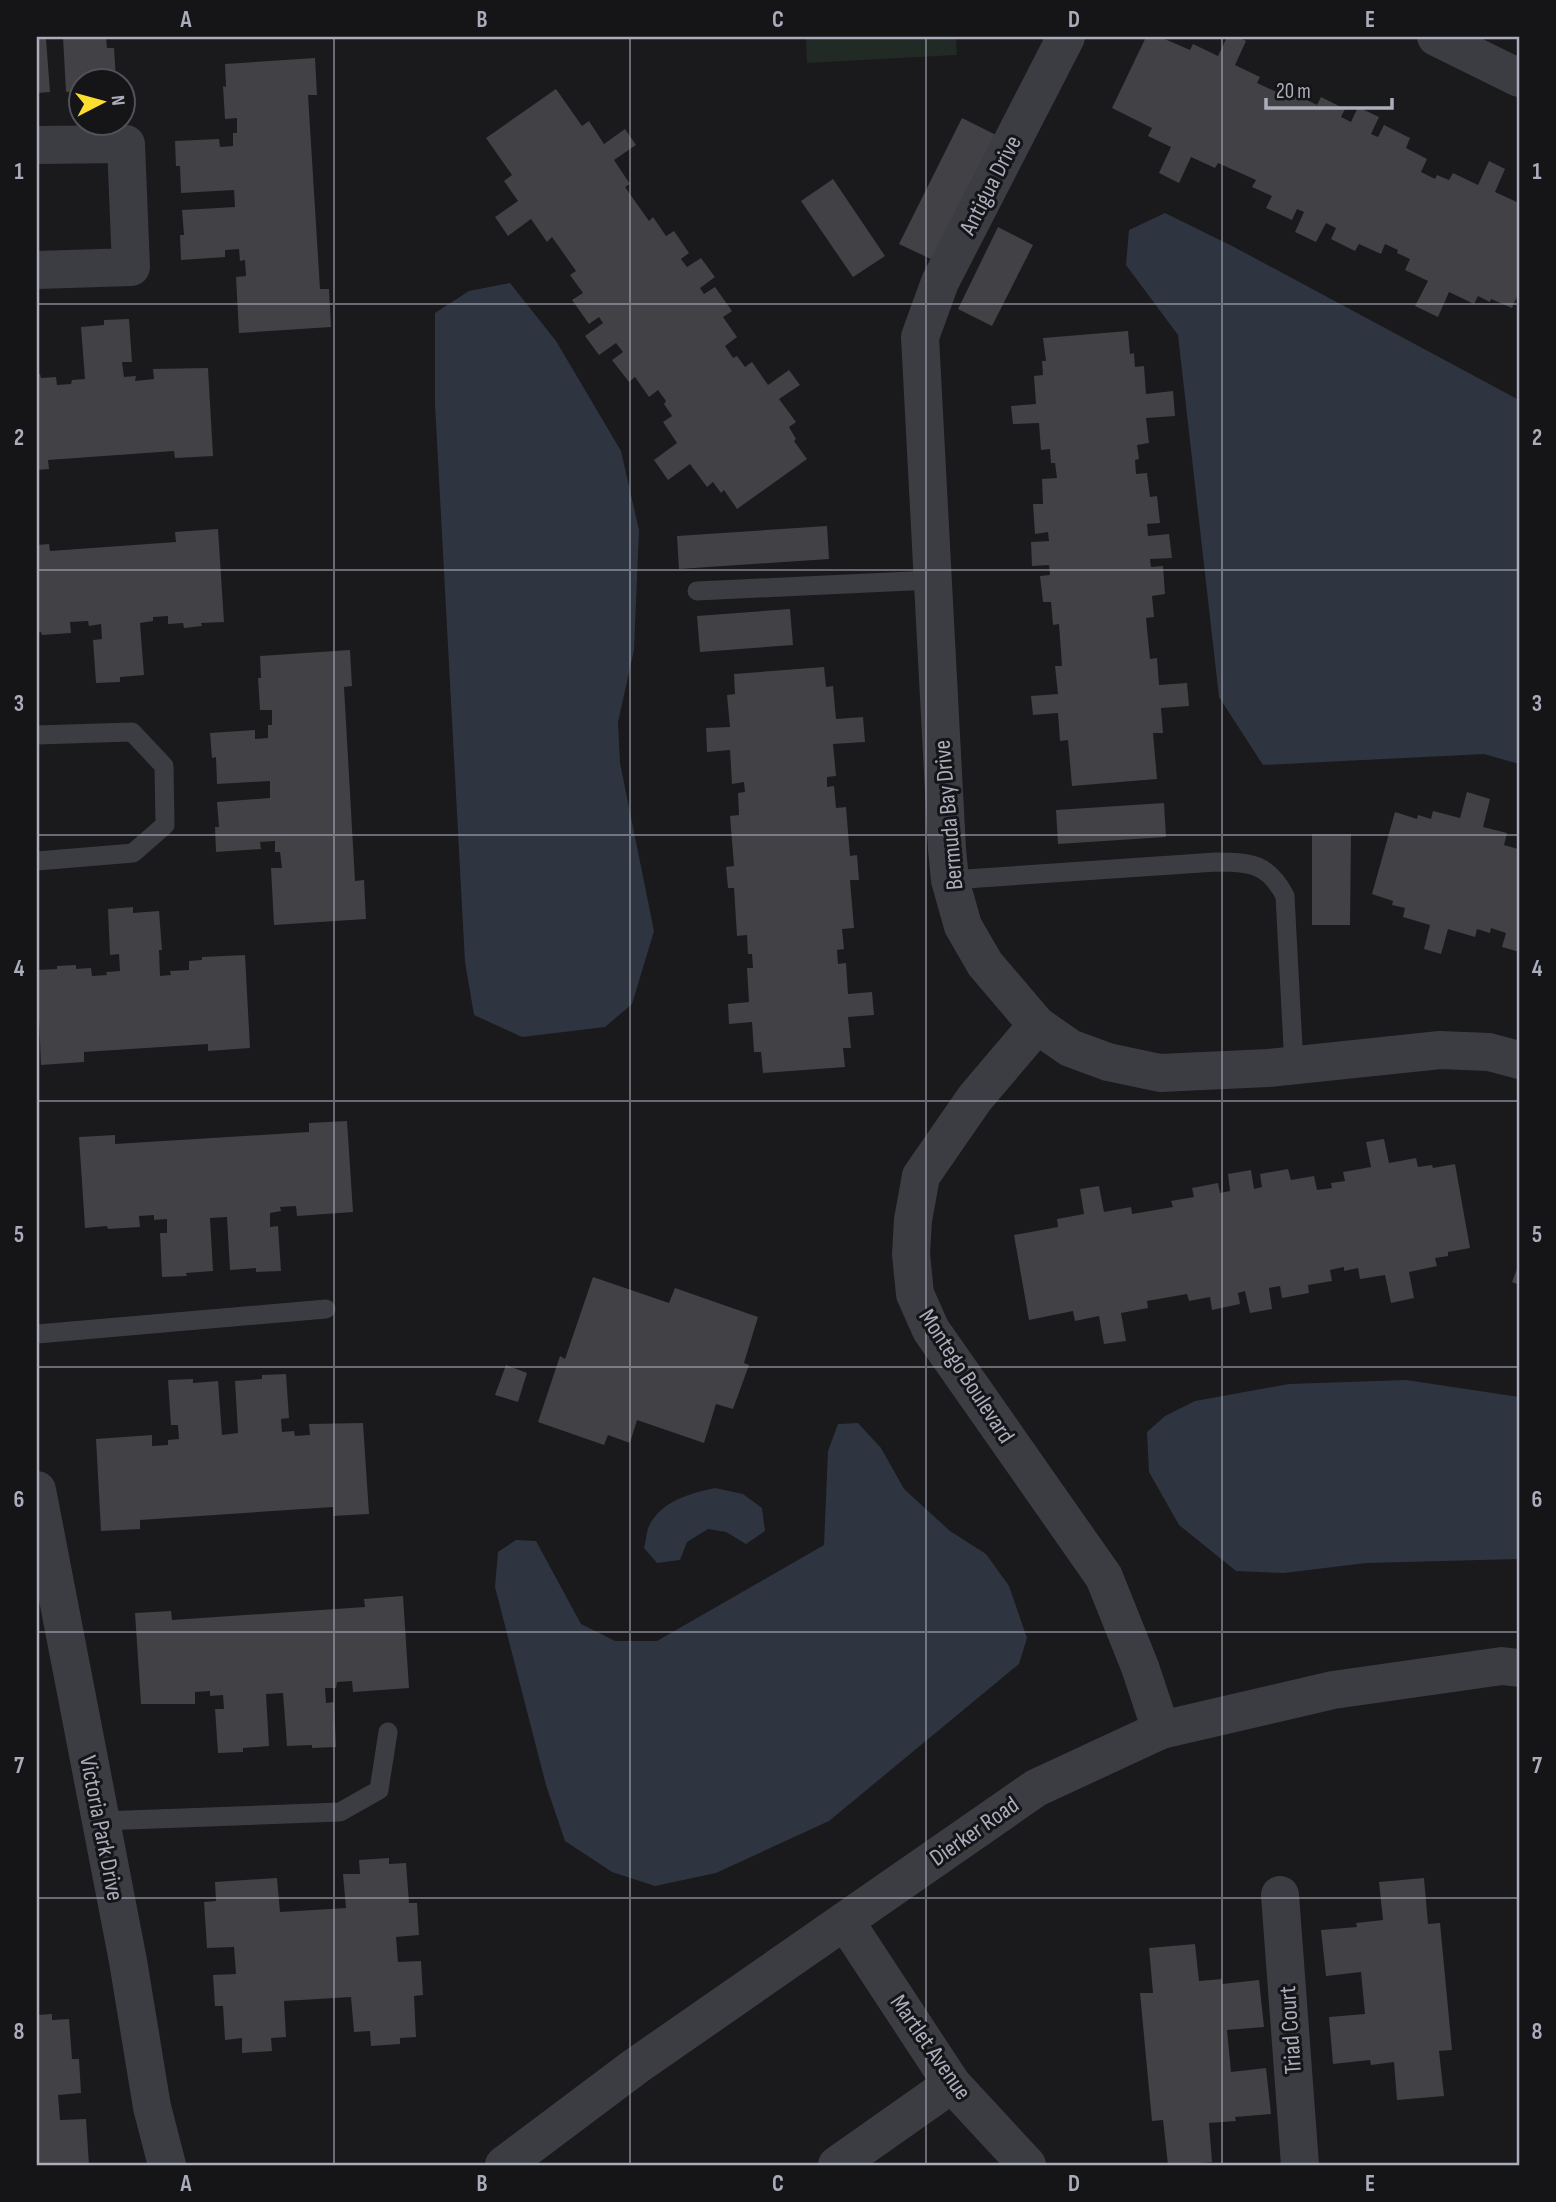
<svg xmlns="http://www.w3.org/2000/svg" width="1556" height="2202" viewBox="0 0 1556 2202" font-family="'Sofia Sans Condensed',sans-serif">
	<rect width="100%" height="100%" fill="#1a191c"/>
	<path fill="#212a24" d="M806 37H956L957 55 807 63Z"/>
	<g fill="#2e3541">
		<path d="M1165 213 1234 247 1519 400V764L1484 754 1263 765 1219 697 1178 335 1126 265 1129 230Z"/>
		<path d="M510 283 556 341 621 451 639 530 634 650 618 722 620 763 654 931 632 1004 605 1027 522 1037 474 1015 465 962 435 404V313L469 291Z"/>
		<path d="M1406 1380 1519 1397V1559L1366 1563 1284 1573 1236 1571 1179 1525 1149 1472 1147 1432 1165 1416 1195 1401 1289 1384Z"/>
		<path d="M858 1423 881 1448 904 1489 950 1531 986 1554 1009 1586 1027 1638 1019 1664 829 1821 716 1873 655 1886 612 1872 565 1841 546 1785 495 1587 498 1552 516 1540 536 1541 581 1624 615 1641H657L824 1545 828 1451 838 1424Z"/>
		<path d="M715 1488 743 1494 762 1508 765 1531 746 1544 726 1532 708 1529 687 1542 680 1560 657 1563 644 1548C646 1542 646 1533 649 1526 661 1501 691 1493 715 1488Z"/>
	</g>
	<g fill="#414146">
		<path d="M37 37H55V39H46L50 92 37 93Z"/>
		<path d="M63 37H106L107 48H114L116 80H80V91L66 92Z"/>
		<path d="M1146 37H1160L1190 50 1193 44 1218 56 1227 37H1238L1246 41 1235 65 1260 77 1257 83 1294 100 1297 95 1317 105 1321 97 1345 109 1341 117 1351 122 1358 107 1379 117 1371 134 1378 137 1384 125 1410 138 1406 148 1427 159 1421 172 1435 179 1437 175 1449 180 1453 173 1478 185 1489 161 1505 169 1495 192 1519 203 1517 212 1519 213V292L1512 308 1491 299 1490 302 1478 296 1474 304 1449 292 1438 317 1415 306 1428 281 1405 270 1410 259 1397 253 1398 250 1385 244 1381 254 1359 244 1355 251 1331 239 1336 228 1326 223 1316 242 1295 232 1304 212 1297 209 1292 220 1266 208 1272 196 1252 187 1256 180 1218 163 1215 168 1191 157 1179 183 1159 173 1171 147 1148 136 1152 128 1112 108Z"/>
		<path d="M315 58 317 95H308L320 289H329L331 327 239 333 236 277 246 276 245 260 240 261 239 249 225 250V257L181 260 180 235H184L182 210 235 207 234 190 181 193 180 166H176L175 141 219 139 220 147 233 146V133H237V118L225 119 223 86 226 87 225 64Z"/>
		<path d="M556 89 582 126 589 121 604 144 625 129 636 145 614 160 630 184 625 187 649 221 653 217 666 236 674 231 689 253 681 259 687 267 701 258 715 277 700 288 704 294 715 287 732 311 723 317 737 337 725 346 733 358 737 356 745 367 752 362 768 385 789 370 800 385 779 399 796 422 789 427 796 439 794 441 807 459 737 509 724 490 721 493 713 482 707 487 690 464 668 480 654 460 677 443 663 422 672 416 664 404 666 401 658 390 649 397 635 377 629 382 612 360 623 352 616 343 599 355 585 336 603 323 599 317 589 324 572 300 583 293 570 275 576 271 552 237 547 242 531 219 508 236 495 217 518 201 504 181 512 175 486 138Z"/>
		<path d="M962 118 996 135 933 260 899 244Z"/>
		<path d="M833 179 885 256 853 277 801 201Z"/>
		<path d="M998 227 1033 245 992 326 958 309Z"/>
		<path d="M129 319 132 362H122L124 377 136 376 135 381 154 379 153 369 208 368 213 456 175 458 174 451 48 460 49 469 37 470V374H40L41 378 56 377 57 385 71 384 72 380 85 379 81 327 104 325V320Z"/>
		<path d="M1128 331 1130 354 1134 353 1135 367 1144 366 1146 394 1173 391 1175 416 1146 418 1149 443 1137 445 1139 459 1135 460 1136 474 1147 473 1150 497 1157 496 1160 523 1147 524 1148 536 1169 534 1172 558 1150 559 1151 567 1163 566 1165 594 1152 596 1154 617 1146 618 1150 659 1157 658 1159 685 1187 683 1189 706 1161 708 1163 733H1153L1157 779 1072 786 1068 740 1060 741 1058 713 1033 715 1031 696 1058 694 1055 666H1062L1059 624 1053 625 1051 602H1043L1040 576 1050 575 1049 565 1032 566 1031 542 1049 541 1048 532 1035 534 1033 504H1043L1042 479 1057 478 1055 463H1051L1050 449 1041 450 1039 423 1013 424 1011 406 1036 404 1034 376 1043 375 1042 361H1046L1043 338Z"/>
		<path d="M827 526 829 559 679 569 677 536Z"/>
		<path d="M218 529 224 622 201 623 202 626 184 628 183 623 168 624V616L153 617V621L140 623 144 675 120 677V682L96 683 93 640 102 639 101 624 89 626 88 621 70 622 71 633 42 635 41 632 37 633V545L49 544 50 551 176 542 175 532Z"/>
		<path d="M790 609 793 645 700 652 697 616Z"/>
		<path d="M350 650 352 686 344 687 355 881 364 880 366 919 274 925 271 868H282L280 852H275V841L260 842 261 849 216 852 215 827H219L217 802 270 798V781L217 784 216 757 212 758 210 733 255 730V739L268 738V725H272V710H260L258 678H261L260 656Z"/>
		<path d="M824 667 826 687 833 686 836 719 863 717 865 742 833 744 836 776 827 777V787L834 786 836 808 846 807 850 856 857 855 859 880H850L854 928 842 929 844 949 837 950 838 964 846 963 848 994 872 992 874 1015 848 1017 851 1048H843L845 1067 763 1073 761 1052H754L752 1022 729 1024 728 1004 749 1002 747 968H753L752 954H748L747 935 737 936 734 888H728L726 867 734 866 730 816 739 815 738 793 745 792 744 782 732 784 730 750 707 752 706 728 730 727 727 695 735 694 734 674Z"/>
		<path d="M1467 792 1490 799 1483 827 1507 833 1504 845 1518 849 1519 952 1502 947 1506 933 1491 928 1490 933 1477 929 1475 937 1448 929 1441 954 1424 949 1430 925 1403 917 1405 908 1392 905 1393 901 1372 894 1395 812 1417 819 1418 815 1431 819 1433 811 1460 818Z"/>
		<path d="M1164 803 1166 837 1058 844 1056 810Z"/>
		<path d="M1312 834H1351L1350 925H1312Z"/>
		<path d="M133 907V913L159 911 162 950H159L160 976 171 975 170 971 189 970V961L202 960V957L245 955 250 1048 208 1051V1044L84 1052V1062L41 1065 37 970 57 969V966L76 965V969L91 968 92 976 107 975 106 972 120 971 119 954 110 955 108 909Z"/>
		<path d="M347 1121 353 1212 297 1216 296 1206 280 1207 281 1211 270 1213V1227L278 1226 281 1271 256 1272V1268L230 1270 227 1217 210 1218 213 1271 186 1273 187 1276 162 1277 160 1233H167V1219L154 1220V1215L139 1216 140 1227 108 1229 107 1226 85 1228 79 1137 115 1135V1144L309 1132V1123Z"/>
		<path d="M1384 1139 1389 1163 1416 1158 1418 1167 1432 1165 1433 1168 1455 1164 1470 1248 1448 1252V1256L1435 1258 1437 1266 1409 1272 1414 1298 1391 1303 1385 1275 1360 1279 1358 1268 1344 1271V1267L1330 1270 1332 1281 1308 1285 1309 1293 1282 1298 1280 1286 1269 1288 1272 1309 1250 1313 1245 1291 1238 1293 1240 1304 1212 1310 1210 1297 1189 1301 1187 1294 1147 1301 1148 1308 1121 1313 1126 1341 1104 1344 1099 1316 1075 1321 1073 1311 1029 1320 1014 1235 1058 1227 1057 1219 1084 1214 1080 1189 1099 1186 1104 1212 1131 1207 1132 1214 1173 1207 1171 1201 1194 1197 1192 1188 1218 1183 1220 1193 1230 1191 1228 1174 1251 1170 1254 1189 1262 1187 1260 1174 1288 1169 1291 1180 1314 1176 1317 1190 1332 1188 1331 1183 1345 1181 1343 1172 1371 1167 1366 1142Z"/>
		<path d="M1519 1264V1285L1512 1282Z"/>
		<path d="M593 1277 669 1303 675 1288 758 1317 744 1363 749 1365 733 1409 716 1404 704 1443 637 1420 630 1443 608 1435 604 1445 538 1422 560 1356 565 1359Z"/>
		<path d="M506 1365 527 1373 518 1402 495 1395Z"/>
		<path d="M286 1374 289 1418 281 1419 282 1432 294 1431 295 1436 310 1435 309 1424 363 1423 369 1514 333 1516V1507L140 1520V1529L101 1531 96 1439 152 1435V1446L168 1445V1440L179 1439 178 1425H171L168 1380 193 1379V1383L218 1381 222 1435 238 1433 235 1381 262 1379V1375Z"/>
		<path d="M403 1596 409 1688 353 1692 352 1681 337 1682 336 1688H325L326 1703 334 1702 336 1747 312 1748V1745L287 1746 283 1693 266 1694 269 1746 243 1748V1752L218 1753 215 1709H224L223 1695 210 1696V1691L195 1692V1704H141L135 1613 171 1611 172 1620 365 1607 364 1599Z"/>
		<path d="M389 1858V1864L406 1863 409 1903H417L419 1935 396 1937 398 1962 421 1961 423 1995 414 1996 416 2037 400 2038V2044L371 2046 370 2031 354 2032 351 1997 284 2001 286 2037 271 2038 272 2051 242 2053V2038L225 2040 223 2006H215L213 1975 236 1974 234 1947 207 1948 204 1902 216 1901 215 1882 277 1878 280 1912 346 1908 343 1874H360L359 1860Z"/>
		<path d="M1424 1878 1428 1924 1440 1923 1452 2050 1439 2051 1444 2096 1397 2100 1394 2062 1371 2065 1370 2060 1333 2064 1329 2017 1365 2014 1361 1972 1326 1976 1321 1930 1357 1927 1356 1923 1383 1920 1379 1882Z"/>
		<path d="M1195 1944 1199 1981 1222 1979V1984L1259 1980 1264 2027 1227 2030 1231 2072 1266 2068 1271 2114 1235 2117 1236 2121 1209 2123 1212 2162 1168 2165 1163 2120 1152 2121 1140 1993H1153L1149 1948Z"/>
		<path d="M52 2014V2020L69 2019 72 2059H79L81 2093 58 2095 60 2120 86 2119 89 2165H37V2015Z"/>
	</g>
	<g fill="none" stroke-linecap="round" stroke-linejoin="round">
		<g stroke="#3c3c43" stroke-width="19">
			<path d="M697 591 932 580"/>
			<path d="M37 735 132 732 164 766 165 825 133 853 37 861"/>
			<path d="M950 880 1216 862C1250 862 1268 863 1285 896L1294 1066"/>
			<path d="M37 1334 326 1309"/>
			<path d="M101 1821 340 1812 379 1790 388 1732"/>
		</g>
		<g stroke="#3c3c43" stroke-width="38">
			<path d="M1066 37 940 282 920 337 947 849 950 880 963 926 985 964 1037 1025 1070 1048 1108 1062 1160 1073 1268 1068 1440 1050 1489 1052 1519 1060"/>
			<path d="M1436 37 1519 78"/>
			<path d="M37 145 126 144 131 267 37 270"/>
			<path d="M1037 1025 975 1098 921 1176 913 1220 911 1254 915 1294 931 1330 1104 1577 1140 1667 1161 1730"/>
			<path d="M37 1490 128 1961 152 2107 167 2165"/>
			<path d="M1280 1895 1300 2165"/>
			<path d="M845 1921 952 2084 1027 2165"/>
			<path d="M504 2165 636 2066 1036 1788 1161 1730 1333 1690 1502 1666 1519 1668"/>
			<path d="M837 2165 952 2084"/>
		</g>
	</g>
	<path fill="none" stroke="#abadbc" stroke-width="2" stroke-opacity="0.55" d="M334 37V2165M630 37V2165M926 37V2165M1222 37V2165M37 304H1519M37 570H1519M37 835H1519M37 1101H1519M37 1367H1519M37 1632H1519M37 1898H1519"/>
	<g text-anchor="middle" stroke-width="6" stroke-linejoin="round" paint-order="stroke">
		<g font-size="24" fill="#abadbc" stroke="#151417">
			<text transform="translate(990 185) rotate(-63)" y="8">Antigua Drive</text>
			<text transform="translate(948 815) rotate(-95)" y="8">Bermuda Bay Drive</text>
			<text transform="translate(967 1376) rotate(57)" y="8">Montego Boulevard</text>
			<text transform="translate(102 1828) rotate(79)" y="8">Victoria Park Drive</text>
			<text transform="translate(974 1831) rotate(-35)" y="8">Dierker Road</text>
			<text transform="translate(1290 2030) rotate(-94)" y="8">Triad Court</text>
			<text transform="translate(931 2047) rotate(55)" y="8">Martlet Avenue</text>
		</g>
	</g>
	<rect width="1556" height="2202" fill="none" stroke="#151417" stroke-width="77"/>
	<g transform="translate(102 102) rotate(84)"><circle r="33" fill="#151417" stroke="#515159" stroke-width="2"/>
	<path d="M0-5L12 26L0 18L-12 26Z" fill="#fcde31"/>
	<text y="-10" font-size="19" font-weight="bold" text-anchor="middle" fill="#abadbc">N</text>
	</g>
	<path d="M1266 98v10h126v-10" fill="none" stroke="#abadbc" stroke-width="3.5"/>
	<text x="1276" y="98" font-size="21" fill="#abadbc" stroke="#151417" stroke-width="5" paint-order="stroke">20 m</text>
	<rect x="38" y="38" width="1480" height="2126" fill="none" stroke="#abadbc" stroke-width="2.5"/>
	<g font-size="23" text-anchor="middle" font-weight="bold" fill="#abadbc">
		<text x="186" y="27">A</text>
		<text x="482" y="27">B</text>
		<text x="778" y="27">C</text>
		<text x="1074" y="27">D</text>
		<text x="1370" y="27">E</text>
		<text x="19" y="179">1</text>
		<text x="1537" y="179">1</text>
		<text x="19" y="445">2</text>
		<text x="1537" y="445">2</text>
		<text x="19" y="711">3</text>
		<text x="1537" y="711">3</text>
		<text x="19" y="976">4</text>
		<text x="1537" y="976">4</text>
		<text x="19" y="1242">5</text>
		<text x="1537" y="1242">5</text>
		<text x="19" y="1507">6</text>
		<text x="1537" y="1507">6</text>
		<text x="19" y="1773">7</text>
		<text x="1537" y="1773">7</text>
		<text x="19" y="2039">8</text>
		<text x="1537" y="2039">8</text>
		<text x="186" y="2191">A</text>
		<text x="482" y="2191">B</text>
		<text x="778" y="2191">C</text>
		<text x="1074" y="2191">D</text>
		<text x="1370" y="2191">E</text>
	</g>
</svg>
